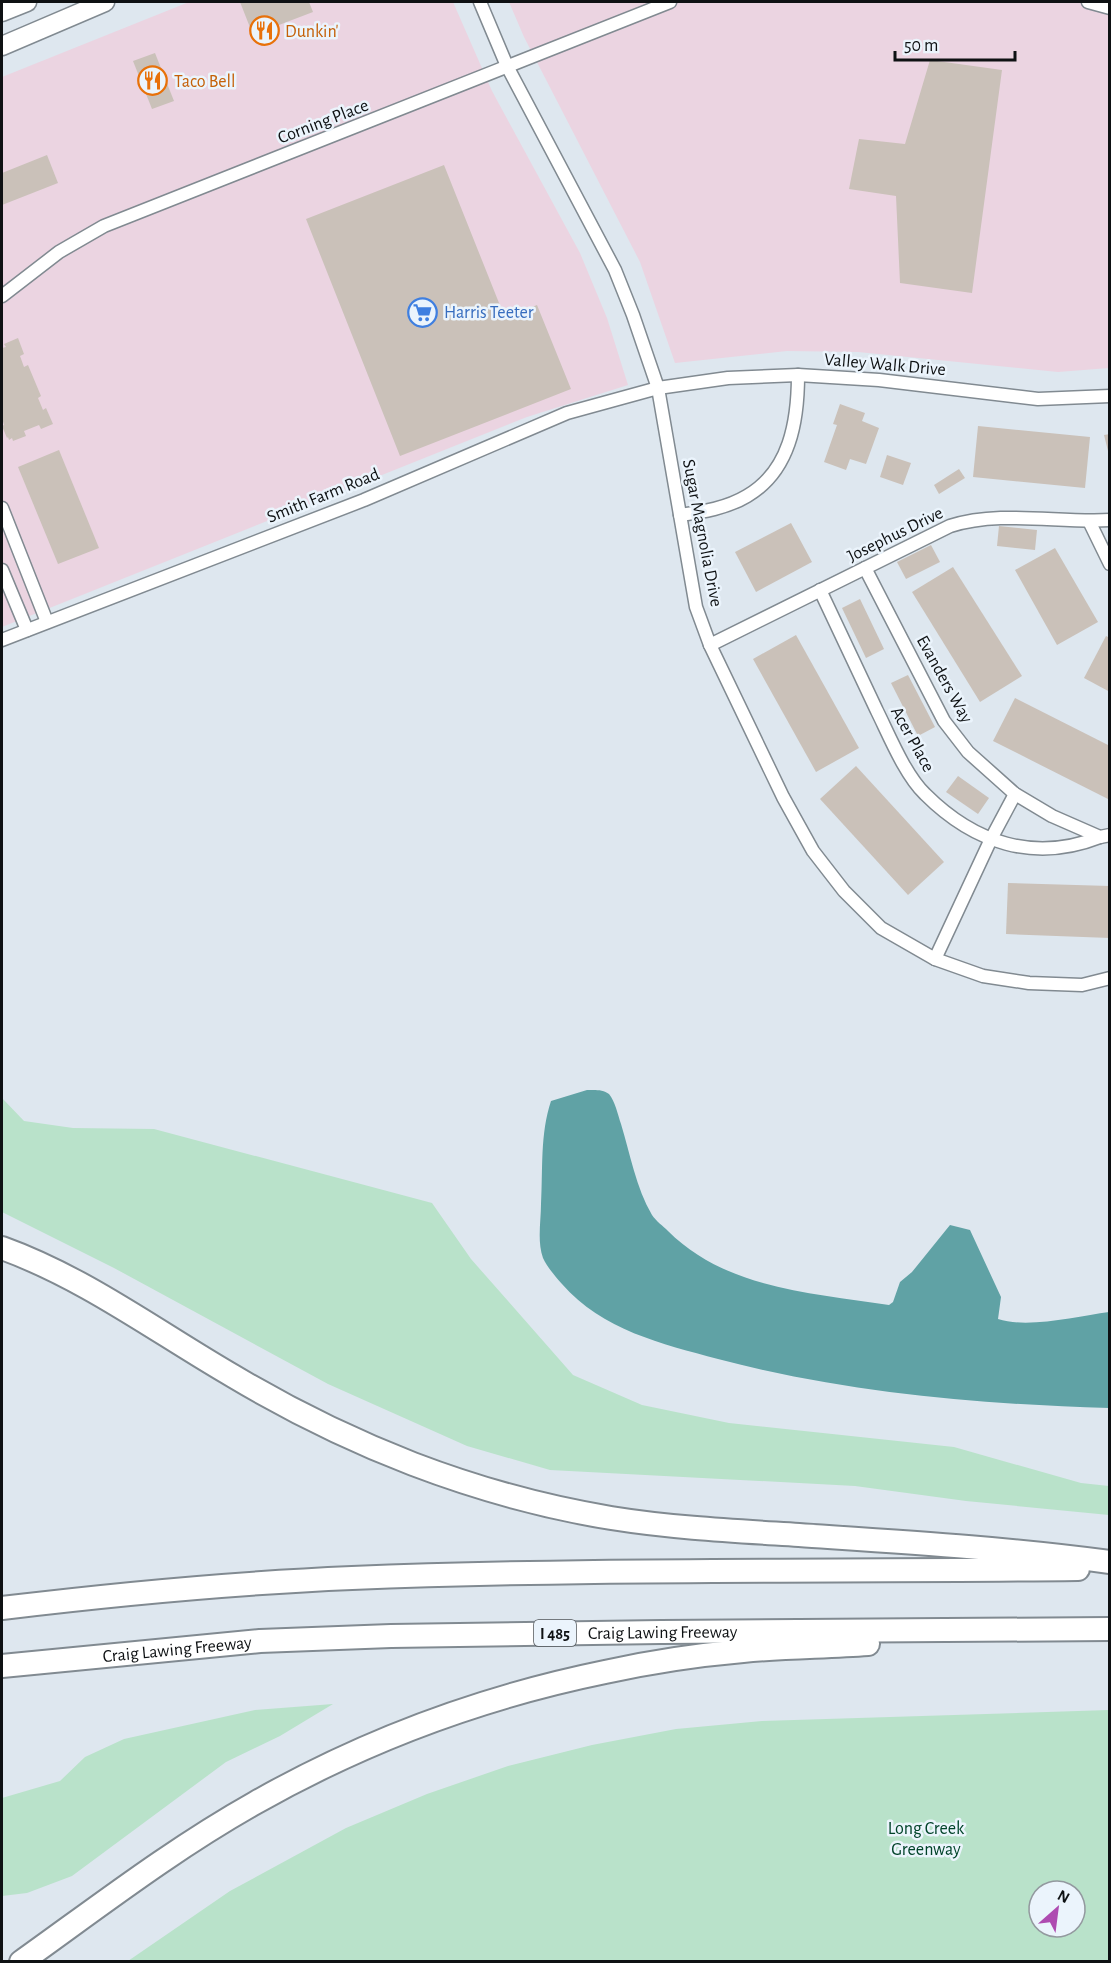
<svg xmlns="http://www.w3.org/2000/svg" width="1111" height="1963" viewBox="0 0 1111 1963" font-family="'Alegreya Sans',sans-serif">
	<rect width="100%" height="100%" fill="#dee7ef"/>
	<g fill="#ebd4e1">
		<path d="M189 2H453L492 91 580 253 607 318 628 385 527 417 2 627V77Z"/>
		<path d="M509 2H1109V368L1058 372 858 352 787 351 675 363 640 262 524 37Z"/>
	</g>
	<g fill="#b9e2ca" fill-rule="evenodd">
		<path d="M2 1098 24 1121 73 1128 154 1129 432 1203 471 1259 573 1375 642 1405 729 1423 954 1447 1081 1483 1109 1486V1515L966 1501 855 1486 550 1470 467 1446 328 1384 114 1268 2 1212Z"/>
		<path d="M333 1704 280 1736 226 1762 72 1876 27 1893 2 1896V1798L60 1781 85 1757 124 1739 255 1710Z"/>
		<path d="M1109 1710V1961H128L230 1891 346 1828 427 1794 508 1766 592 1745 676 1729 762 1721ZM1039 1891H1075V1927H1039Z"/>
	</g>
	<path fill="#60a2a5" d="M587 1090C594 1090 603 1089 609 1094 615 1101 618 1115 621 1124 630 1153 636 1188 652 1215 656 1221 663 1226 668 1231 726 1289 812 1293 889 1305L893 1302 900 1282 912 1272 950 1225 970 1230 1001 1297 998 1319C1028 1329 1078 1316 1109 1312V1408C978 1404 847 1393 718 1359 662 1344 602 1330 562 1284 555 1276 547 1267 543 1258 537 1241 541 1221 541 1204 543 1169 540 1134 551 1101Z"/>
	<g fill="#cac1b9">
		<path d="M240 2H309L313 12 253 35Z"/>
		<path d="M155 53 174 101 152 109 133 61Z"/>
		<path d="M930 60 1002 70 972 293 900 283 896 196 849 189 859 139 905 144Z"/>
		<path d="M47 155 58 183 2 205V173Z"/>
		<path d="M444 165 505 318 537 305 571 389 400 456 306 219Z"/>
		<path d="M18 338 24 354 20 356 24 367 28 365 41 396 38 398 43 410 46 408 53 424 41 429 39 425 24 431 26 436 13 441 12 438 9 440 8 437 7 438 2 426 4 425 2 418V348L6 347 4 344Z"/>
		<path d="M840 404 865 413 862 421 879 428 866 464 850 459 846 470 824 462 837 425 833 424Z"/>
		<path d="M978 426 1090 437 1085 488 973 477Z"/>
		<path d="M1110 434V455H1109L1104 435Z"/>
		<path d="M59 450 99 548 58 564 18 467Z"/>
		<path d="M887 455 911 463 903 485 880 477Z"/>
		<path d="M959 469 965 478 939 494 934 485Z"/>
		<path d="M791 523 812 562 756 592 735 552Z"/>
		<path d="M999 526 1037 530 1035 550 997 546Z"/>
		<path d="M931 545 940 562 906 579 897 562Z"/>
		<path d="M1055 548 1098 622 1057 645 1015 570Z"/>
		<path d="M953 567 1022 676 980 702 912 592Z"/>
		<path d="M860 599 884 649 866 658 842 608Z"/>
		<path d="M796 635 859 748 816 772 753 659Z"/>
		<path d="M1106 636 1110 638V692L1084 678Z"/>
		<path d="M908 675 935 727 918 736 891 683Z"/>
		<path d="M1015 698 1110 746V800L993 741Z"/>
		<path d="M856 766 944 862 908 895 820 799Z"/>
		<path d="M958 776 989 798 978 814 946 792Z"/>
		<path d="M1008 883 1110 886V938L1006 934Z"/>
	</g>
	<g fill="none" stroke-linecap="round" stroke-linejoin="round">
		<defs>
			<g id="street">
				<path d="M480 2 507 66 615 270 633 315 658 388 696 607 710 645 783 797 813 851 844 891 881 928 935 959 983 976 1029 983 1082 985 1110 978"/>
				<path d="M1088 2 1110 8"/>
				<path d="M2 296 59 252 104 226 670 2"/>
				<path d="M2 508 47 622"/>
				<path d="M680 515C703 512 727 508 747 496 790 471 798 421 798 375"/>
				<path d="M1089 521 1110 564"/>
				<path d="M865 568 944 721 968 752 1015 794 1052 816 1100 837 1110 835"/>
				<path d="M2 570 27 630"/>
				<path d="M820 590C839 630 858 671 877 711 889 735 905 775 925 794 974 843 1034 863 1100 837"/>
				<path d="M2 640 364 500 567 413 658 388 728 378 798 375 879 380 1038 399 1110 396"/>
				<path d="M710 645 950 526C1001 510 1057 523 1110 520"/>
				<path d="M935 959 991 839 1015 794"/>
			</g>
			<g id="secondary">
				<path d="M2 12 27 2"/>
				<path d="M2 46 105 2"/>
			</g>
			<g id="highway">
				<path d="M2 1248C85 1278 157 1332 233 1376 290 1410 351 1440 413 1464 476 1488 544 1507 611 1518 673 1528 736 1531 799 1535 903 1542 1006 1548 1110 1562"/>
				<path d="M2 1608C118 1594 235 1583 352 1578 594 1568 836 1572 1078 1569"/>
				<path id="s1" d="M2 1666 260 1641 391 1636 661 1632 1110 1629"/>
				<path d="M21 1962C98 1907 173 1849 255 1803 364 1741 483 1697 605 1672 650 1662 697 1655 743 1651 784 1647 826 1647 868 1644"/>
			</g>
		</defs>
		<use href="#street" stroke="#818a91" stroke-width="15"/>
		<use href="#secondary" stroke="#818a91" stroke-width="21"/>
		<use href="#highway" stroke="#818a91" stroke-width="26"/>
		<use href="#street" stroke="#fff" stroke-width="12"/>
		<use href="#secondary" stroke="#fff" stroke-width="18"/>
		<use href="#highway" stroke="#fff" stroke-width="22"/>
	</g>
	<defs>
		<symbol id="restaurant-ring" viewBox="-11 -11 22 22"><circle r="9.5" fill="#ebf4fc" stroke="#e8710a" stroke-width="1.5"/><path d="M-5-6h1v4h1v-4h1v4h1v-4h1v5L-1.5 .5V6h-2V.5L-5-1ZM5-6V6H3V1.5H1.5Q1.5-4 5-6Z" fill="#e8710a"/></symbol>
		<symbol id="supermarket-ring" viewBox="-11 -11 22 22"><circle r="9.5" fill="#ebf4fc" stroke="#3f7fe0" stroke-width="1.5"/><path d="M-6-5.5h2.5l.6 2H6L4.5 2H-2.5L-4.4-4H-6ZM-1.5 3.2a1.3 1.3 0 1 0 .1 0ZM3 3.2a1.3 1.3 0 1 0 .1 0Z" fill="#3f7fe0"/></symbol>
	</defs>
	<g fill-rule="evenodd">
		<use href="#restaurant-ring" x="248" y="14" width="33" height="33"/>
		<use href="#restaurant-ring" x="136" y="64" width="33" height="33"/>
		<use href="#supermarket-ring" x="406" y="296" width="33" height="33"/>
	</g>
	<g text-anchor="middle" stroke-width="5" stroke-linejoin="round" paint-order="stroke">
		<rect fill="#ebf4fc" stroke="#505559" stroke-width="1.5" x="534" y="1620" width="42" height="26" rx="4.5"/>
		<g font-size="16" font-weight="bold" fill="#0e1113">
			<text x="555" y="1639">I 485</text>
		</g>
		<g font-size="18" fill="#c56008" stroke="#ebf4fc" text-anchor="start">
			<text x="285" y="37">Dunkin'</text>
			<text x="174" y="87">Taco Bell</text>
		</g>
		<g font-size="18" fill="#0e1113" stroke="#ebf4fc">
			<text transform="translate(323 121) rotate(-21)" y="6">Corning Place</text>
			<text transform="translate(885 364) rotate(5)" y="6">Valley Walk Drive</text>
			<text transform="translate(323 495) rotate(-22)" y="6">Smith Farm Road</text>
			<text transform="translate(703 533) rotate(79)" y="6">Sugar Magnolia Drive</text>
			<text transform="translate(895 534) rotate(-26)" y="6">Josephus Drive</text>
			<text transform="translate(945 679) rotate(61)" y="6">Evanders Way</text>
			<text transform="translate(913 739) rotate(61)" y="6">Acer Place</text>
			<text dy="6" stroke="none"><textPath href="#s1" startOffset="662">Craig Lawing Freeway</textPath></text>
			<text dy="6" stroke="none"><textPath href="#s1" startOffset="176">Craig Lawing Freeway</textPath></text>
		</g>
		<g font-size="18" fill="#366cbe" stroke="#ebf4fc" text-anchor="start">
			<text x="444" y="318">Harris Teeter</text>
		</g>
		<g font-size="18" fill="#004329" stroke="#ebf4fc">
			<text x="926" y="1834">Long Creek<tspan x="926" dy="21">Greenway</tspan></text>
		</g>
	</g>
	<rect width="1111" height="1963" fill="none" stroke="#0e1113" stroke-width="6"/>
	<g transform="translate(1057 1909) rotate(28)"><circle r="28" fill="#ebf4fc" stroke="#93999f" stroke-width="1.5"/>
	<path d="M0-4.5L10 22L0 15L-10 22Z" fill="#ae4bb1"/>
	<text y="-9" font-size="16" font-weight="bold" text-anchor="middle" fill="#0e1113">N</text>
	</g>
	<path d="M895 51v9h120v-9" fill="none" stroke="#0e1113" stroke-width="3"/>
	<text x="904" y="51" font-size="18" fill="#0e1113" stroke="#ebf4fc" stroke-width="4.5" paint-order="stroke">50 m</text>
</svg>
